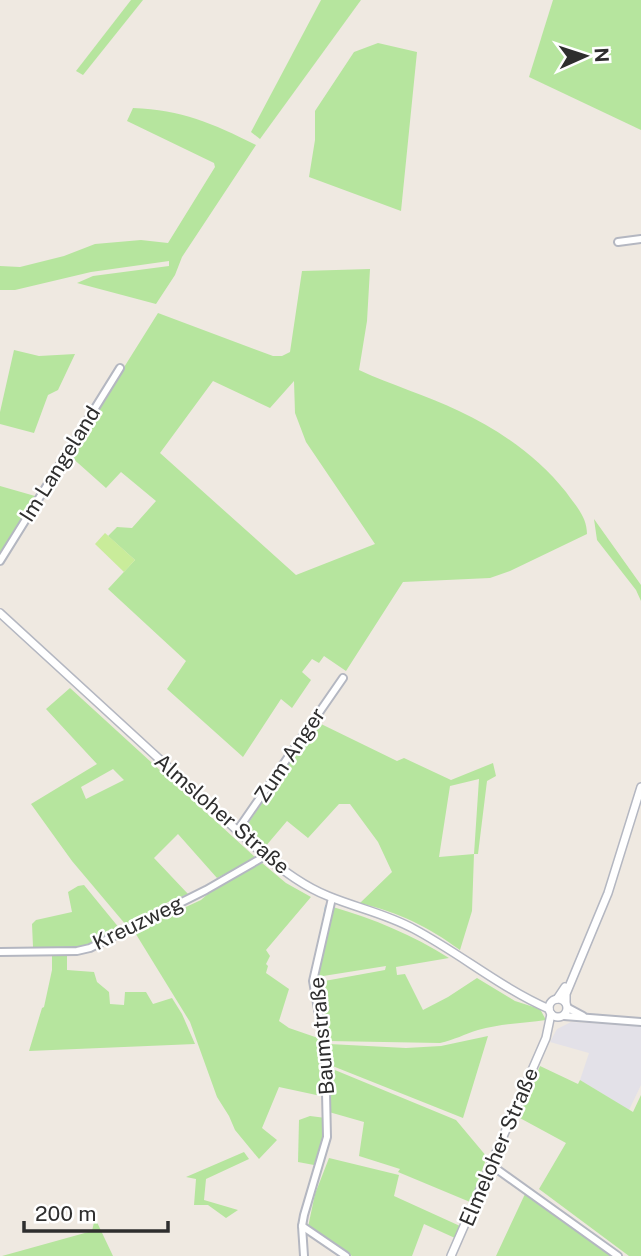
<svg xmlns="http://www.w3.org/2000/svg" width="641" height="1256" viewBox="0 0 641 1256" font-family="'Public Sans',sans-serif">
	<rect width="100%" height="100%" fill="#efe9e1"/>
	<path fill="#e3e1e8" d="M571 1022 641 1026V1085L629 1110 580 1080 589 1053 550 1042 557 1029Z"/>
	<g fill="#b6e59e" fill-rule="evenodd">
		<path d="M131 0H143L83 75 76 71Z"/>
		<path d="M321 0H361L260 139 251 132Z"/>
		<path d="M553 0H641V130L529 77Z"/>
		<path d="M378 43 417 52 401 211 309 177 315 140V111L354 52Z"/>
		<path d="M133 108C182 110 212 123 256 145L182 257 175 275 156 304 77 283 93 276 169 266V261L91 272 15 290H0V266L20 267 64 256 95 244 141 240 168 243 215 167 214 163 127 121Z"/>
		<path d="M370 269 367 321 359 370C391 385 426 395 459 411 500 430 538 457 566 492 576 506 587 517 587 534L510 571 490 578 403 582 346 671 324 656 319 663 312 659 302 672 311 680 292 708 281 699 243 757 167 689 186 661 108 589 135 560 108 536 117 527 132 528 156 501 121 472 106 488 69 455 158 313 273 356H282L290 352 302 271ZM213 381 270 408 294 381 295 413 306 442 375 544 296 575 160 453Z"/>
		<path d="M14 350 39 356 75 354 58 390 48 395 34 433 0 424V412Z"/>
		<path d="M0 486 35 496 0 555Z"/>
		<path d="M594 519 641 585V601L636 590 597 540Z"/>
		<path d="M70 688 256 858 217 878 178 834 154 858 188 894 168 902 126 925 72 861 31 804 97 764 46 709ZM113 769 124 780 86 799 81 787Z"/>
		<path d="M317 722 397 761 404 758 451 780 493 763 496 776 487 781 478 854H474L472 911 460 950C427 926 400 913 360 903L392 872 378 842 350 804H339L308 838 287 821 265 847 245 828ZM479 779 474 854 439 857 450 786Z"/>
		<path d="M262 863 286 883 311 897 266 950 270 956 266 964 268 966 266 973 289 989 279 1021 289 1028 318 1038 321 1096 279 1087 262 1128 277 1140 259 1159 235 1130 229 1116 217 1097 190 1022 134 931 201 900 210 892Z"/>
		<path d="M84 885 120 929 83 947H33L32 924 36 920 72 912 68 892 78 886Z"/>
		<path d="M333 907C374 919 413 935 449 958L396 967 397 975 405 974 423 1010 448 997 477 978 515 1001 540 1009 546 1020C524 1023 500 1024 478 1030 465 1034 454 1040 440 1043L328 1041 319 982 385 970 386 966 317 977Z"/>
		<path d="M52 953 67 954V970L94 972 97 982 109 992 110 1004 124 1005 125 992H146L153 1004 172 998 182 1014 195 1044 29 1051 42 1008 44 1007 52 970Z"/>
		<path d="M488 1036 463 1118 330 1065 329 1044 406 1048 441 1046Z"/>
		<path d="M540 1066 578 1084 580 1080 633 1112 641 1095V1256H629L539 1189 566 1143 518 1117Z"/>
		<path d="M330 1068 456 1120 487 1157 470 1202 398 1172 400 1169 359 1156 364 1122 329 1112Z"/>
		<path d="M310 1116 326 1118 325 1134 314 1165 298 1162 299 1120Z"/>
		<path d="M244 1152 249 1159 206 1179 204 1200 238 1210 226 1218 208 1205H194L196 1179 186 1177Z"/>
		<path d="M329 1158 399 1175 394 1196 460 1226 455 1238 424 1224 412 1256H352L308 1227 315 1194Z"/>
		<path d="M525 1194 608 1252 612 1256H496Z"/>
		<path d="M95 1218 113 1256H2L92 1231Z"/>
	</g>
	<path fill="#c9ec9a" d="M105 533 135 560 124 572 95 544Z"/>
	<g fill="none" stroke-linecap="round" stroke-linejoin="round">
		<path stroke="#75cff0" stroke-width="2" d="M323 925 326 906"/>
		<defs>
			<g id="minor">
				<path d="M618 242 641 239"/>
				<path d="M0 561 120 368"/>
				<path d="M237 831 343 678"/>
				<path d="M0 952 77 951 90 948 206 890 265 856"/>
				<path d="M568 1008 583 1016"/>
				<path d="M564 1016 641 1022"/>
				<path d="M491 1165 618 1256"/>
				<path d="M302 1226 346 1256"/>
				<path d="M304 1256 302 1226 304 1215 327 1137 325 1049 313 981 332 898"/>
			</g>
			<g id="tertiary">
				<path d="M0 613 265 856C284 871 305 887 328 896 357 908 387 914 414 929 461 954 501 988 549 1009"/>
				<circle cx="558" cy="1008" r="9"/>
				<path d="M557 999 565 987"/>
				<path d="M566 1003V994L608 893 641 787"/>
				<path d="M451 1256 546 1038 551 1014"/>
			</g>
		</defs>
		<use href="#minor" stroke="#b4b7c1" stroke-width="10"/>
		<use href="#tertiary" stroke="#b4b7c1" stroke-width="10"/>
		<use href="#minor" stroke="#fff" stroke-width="6"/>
		<use href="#tertiary" stroke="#fff" stroke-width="7"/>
	</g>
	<g text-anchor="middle" stroke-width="5" stroke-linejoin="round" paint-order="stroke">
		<g font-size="21" fill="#2e2e2e" stroke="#fff">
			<text transform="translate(60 464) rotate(-58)" y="7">Im Langeland</text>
			<text transform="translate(290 755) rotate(-56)" y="7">Zum Anger</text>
			<text transform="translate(222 814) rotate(41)" y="7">Almsloher Straße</text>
			<text transform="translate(138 923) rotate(-26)" y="7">Kreuzweg</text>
			<text transform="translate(322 1036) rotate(-95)" y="7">Baumstraße</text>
			<text transform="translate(499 1147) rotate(-67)" y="7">Elmeloher Straße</text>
		</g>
	</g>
	<g transform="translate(585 56) rotate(87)" stroke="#ffffff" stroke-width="5" paint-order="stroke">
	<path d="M0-5L12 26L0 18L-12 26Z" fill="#2e2e2e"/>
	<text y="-10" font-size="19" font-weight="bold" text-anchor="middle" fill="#2e2e2e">N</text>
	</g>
	<path d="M24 1221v10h144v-10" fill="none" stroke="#2e2e2e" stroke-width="3.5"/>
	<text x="35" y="1221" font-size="21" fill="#2e2e2e" stroke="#ffffff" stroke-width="5" paint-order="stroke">200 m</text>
</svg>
